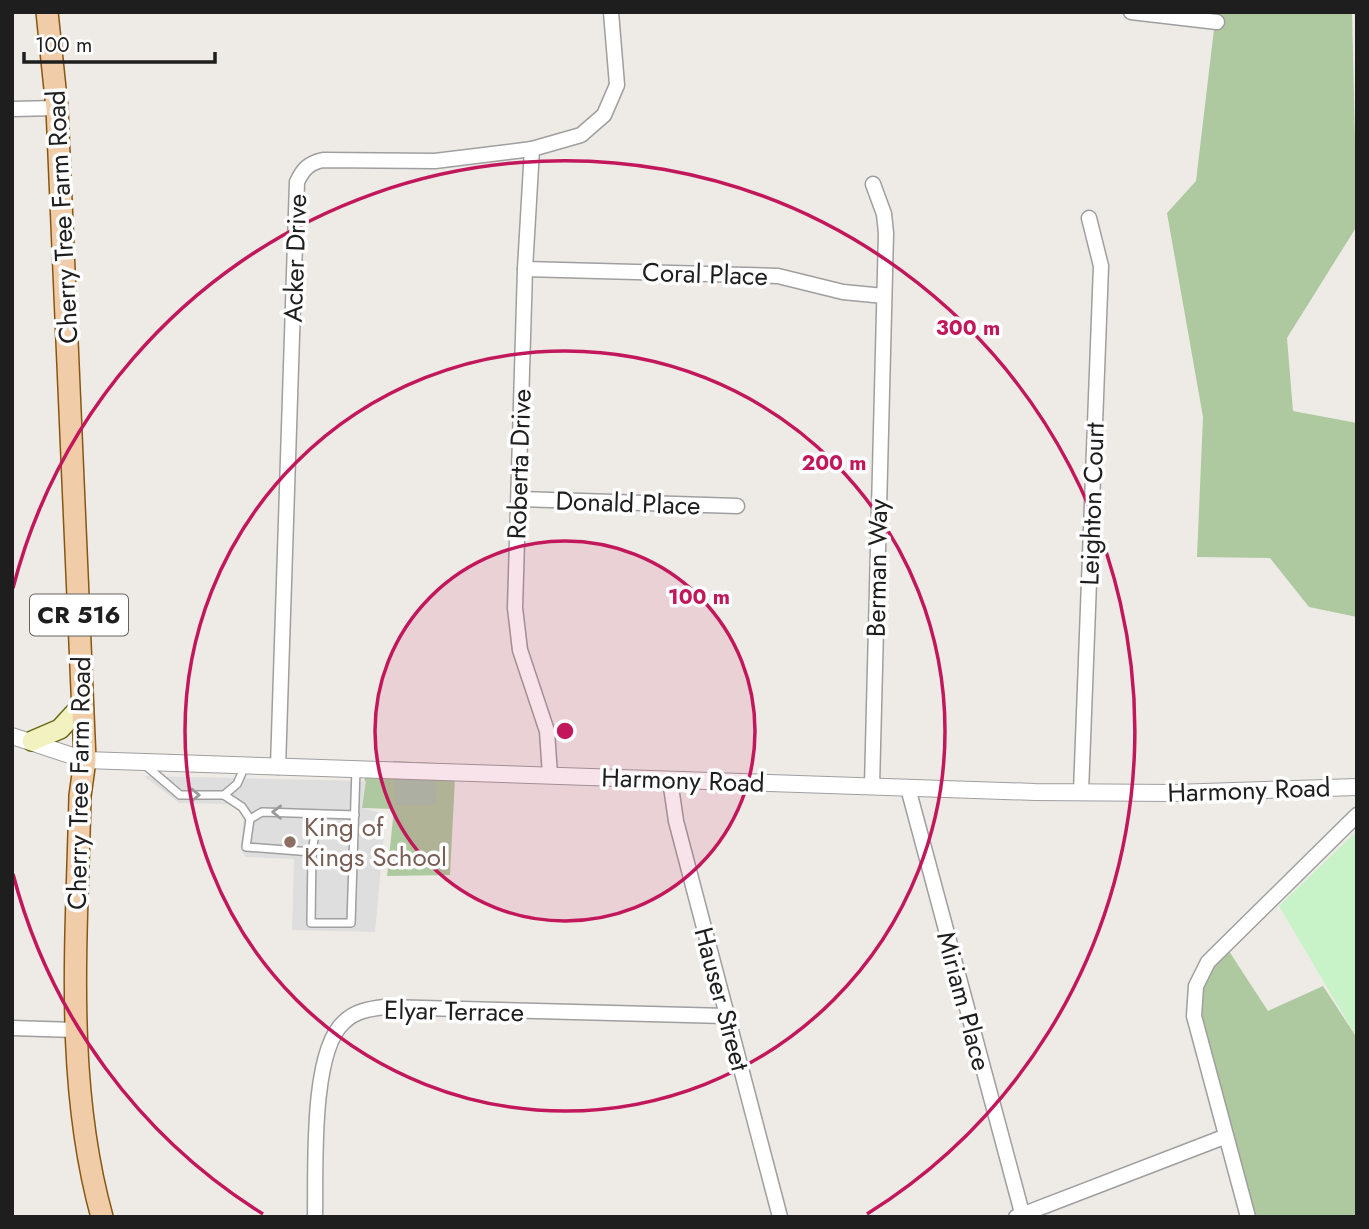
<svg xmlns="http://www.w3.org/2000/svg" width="1369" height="1229" viewBox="0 0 1369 1229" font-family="Jost,sans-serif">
	<rect width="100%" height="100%" fill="#eeebe6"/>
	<g fill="#aec99f">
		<path d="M1216 12H1352L1357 226 1287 338 1293 411 1357 423V617L1309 607 1270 558 1197 557 1203 417 1167 213 1196 181Z"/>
		<path d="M365 775 455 778 450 875 387 876 394 809 362 808Z"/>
		<path d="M1223 942 1268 1011 1323 986 1357 1038V1217H1248L1194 979Z"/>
	</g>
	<path fill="#a9c4ab" d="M393 761 435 763 436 805H396Z"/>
	<path fill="#c8f3c8" d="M1357 831V1038L1279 906Z"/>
	<path fill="#dedede" d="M144 776 366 781 362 808 386 814 375 932 292 930 294 859 246 857 241 850 244 811 228 804 179 803Z"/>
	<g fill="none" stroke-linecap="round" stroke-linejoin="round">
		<defs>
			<g id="service">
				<path d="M145 765 180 795H224L237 784 245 766"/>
				<path d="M224 795 242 807 250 819 246 847 312 852"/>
				<path d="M318 814 312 852 311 923H351L356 769"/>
				<path d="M250 819 262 812 355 815"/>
			</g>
			<g id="minor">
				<path d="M1131 12 1217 22"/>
				<path d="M12 109 57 108"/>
				<path d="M532 149 525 269 515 608 520 650 547 731 550 775"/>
				<path d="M525 269 778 276 843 292 884 296"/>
				<path d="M520 499 737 506"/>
				<path d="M278 767 297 182C303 169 309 163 323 160L435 161 532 149 581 135 604 115 617 85 611 12"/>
				<path d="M670 780 676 821 780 1217"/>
				<path d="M872 786 886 233 884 214 873 184"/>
				<path d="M908 788 1022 1213"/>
				<path d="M1081 792 1101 266 1089 218"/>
				<path d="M12 1028 75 1030"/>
				<path d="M315 1217C316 1171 310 1052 344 1022 355 1011 369 1009 384 1007L726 1016"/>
				<path d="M1016 1217 1224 1137"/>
				<path d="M1248 1217 1194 1016 1196 986 1208 962 1357 815"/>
			</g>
			<path id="tertiary" d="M12 736 85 760 1035 792 1174 793 1357 787"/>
			<path id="secondary" d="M32 741 60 729 83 704"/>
			<path id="primary" d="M47 12 57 108 85 760 80 796C77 937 64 1079 102 1217"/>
		</defs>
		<use href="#service" stroke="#9f9f9f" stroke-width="10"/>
		<use href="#minor" stroke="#9f9f9f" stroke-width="17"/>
		<use href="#tertiary" stroke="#9f9f9f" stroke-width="18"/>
		<use href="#secondary" stroke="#666911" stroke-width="22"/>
		<use href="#primary" stroke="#875711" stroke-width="24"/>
		<use href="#service" stroke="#fff" stroke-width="7"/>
		<use href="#minor" stroke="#fff" stroke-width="14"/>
		<use href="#tertiary" stroke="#fff" stroke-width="16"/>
		<use href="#secondary" stroke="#f2f1c0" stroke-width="19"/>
		<use href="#primary" stroke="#f1cca8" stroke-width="21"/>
	</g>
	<defs><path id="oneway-chevron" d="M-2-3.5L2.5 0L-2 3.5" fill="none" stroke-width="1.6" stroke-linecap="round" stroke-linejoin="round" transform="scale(1.75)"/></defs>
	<g stroke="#9a9a9a">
		<use href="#oneway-chevron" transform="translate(195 795)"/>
		<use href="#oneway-chevron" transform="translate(277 812) rotate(-178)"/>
	</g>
	<circle cx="565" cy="731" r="190" fill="#c2185b" fill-opacity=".12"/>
	<g fill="none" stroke="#c2185b" stroke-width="3.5">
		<circle cx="565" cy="731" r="190"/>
		<circle cx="565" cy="731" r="380"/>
		<path d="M263 1214A570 570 0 0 1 13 874M13 588A570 570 0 1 1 867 1214"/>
	</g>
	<circle fill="#8d6e63" stroke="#fff" stroke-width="2.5" cx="290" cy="842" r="7"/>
	<g text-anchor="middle" stroke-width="7" stroke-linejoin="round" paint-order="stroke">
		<rect fill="#fff" stroke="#626262" stroke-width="2" x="30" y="594.5" width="98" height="41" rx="5"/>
		<g font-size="24" font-weight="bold" fill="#1e1e1e">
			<text x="79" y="623">CR 516</text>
		</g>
		<g font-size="26" fill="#1e1e1e" stroke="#fff">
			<text transform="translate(62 217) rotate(-93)" y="9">Cherry Tree Farm Road</text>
			<text transform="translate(295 258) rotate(-88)" y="9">Acker Drive</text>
			<text transform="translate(705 274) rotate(2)" y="9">Coral Place</text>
			<text transform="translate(519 464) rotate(-88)" y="9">Roberta Drive</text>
			<text transform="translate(628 503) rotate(2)" y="9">Donald Place</text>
			<text transform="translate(1092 504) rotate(-88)" y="9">Leighton Court</text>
			<text transform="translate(877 568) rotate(-89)" y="9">Berman Way</text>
			<text transform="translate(683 780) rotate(2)" y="9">Harmony Road</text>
			<text transform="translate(79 783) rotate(-89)" y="9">Cherry Tree Farm Road</text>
			<text transform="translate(1249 790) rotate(-2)" y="9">Harmony Road</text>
			<text transform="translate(722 999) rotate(75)" y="9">Hauser Street</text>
			<text transform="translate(964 1001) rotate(75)" y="9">Miriam Place</text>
			<text transform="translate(454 1011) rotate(1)" y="9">Elyar Terrace</text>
		</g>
		<g font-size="26" fill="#785e54" stroke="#fff" text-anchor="start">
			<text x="304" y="836">King of<tspan x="304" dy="30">Kings School</tspan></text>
		</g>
	</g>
	<circle cx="565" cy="731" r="10" fill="#c2185b" stroke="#fff" stroke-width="3.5"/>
	<g font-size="21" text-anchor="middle" font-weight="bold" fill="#c2185b" stroke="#fff" stroke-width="7" stroke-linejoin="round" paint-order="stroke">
		<text x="968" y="335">300 m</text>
		<text x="834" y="470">200 m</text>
		<text x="699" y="604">100 m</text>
	</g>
	<rect width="1369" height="1229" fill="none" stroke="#1e1e1e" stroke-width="28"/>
	<path d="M24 52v10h191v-10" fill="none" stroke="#1e1e1e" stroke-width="3.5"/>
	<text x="35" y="52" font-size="21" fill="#1e1e1e" stroke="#ffffff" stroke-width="5" paint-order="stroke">100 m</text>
</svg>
